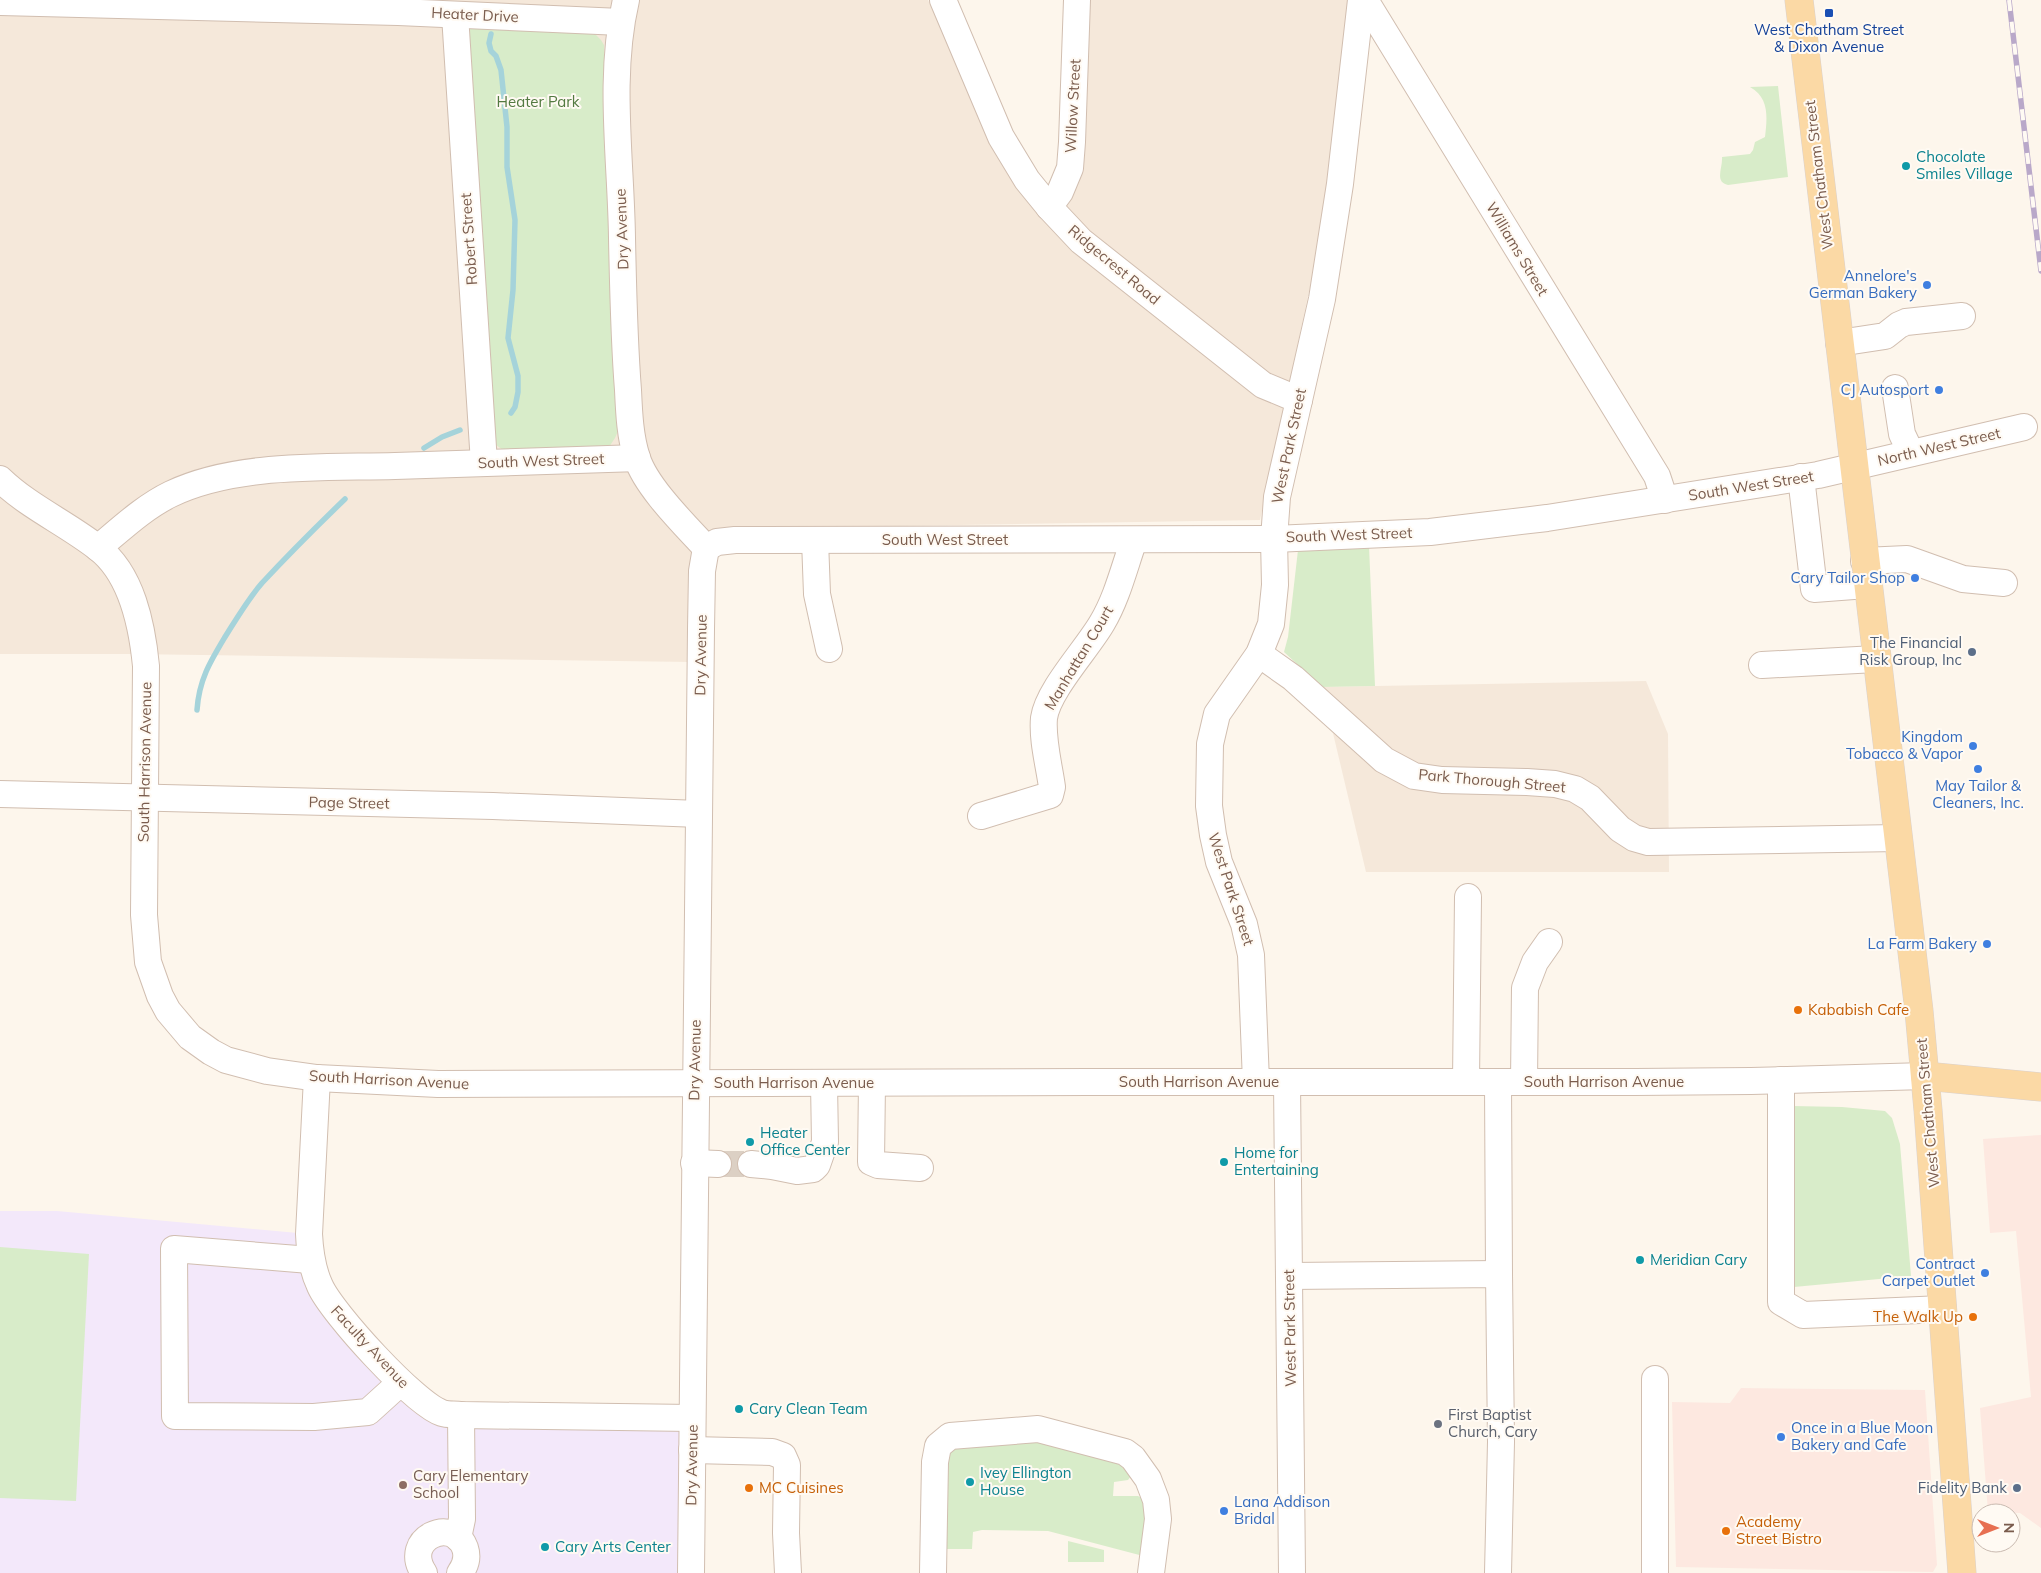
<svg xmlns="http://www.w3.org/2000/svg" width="2041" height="1573" viewBox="0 0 2041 1573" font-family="Mulish,sans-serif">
	<rect width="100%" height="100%" fill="#fdf6ec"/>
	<g fill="#f5e8da">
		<path d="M0 0H928L984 124 1034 201 1077 173 1086 135 1089 0H1352L1317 254 1260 520 722 529 691 662 130 654H0Z"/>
		<path d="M1646 681 1668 734 1669 872H1366L1322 687Z"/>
	</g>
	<g fill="#fde8e0">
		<path d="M2041 1135V1528L2020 1513 1988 1512 1980 1408 2031 1397 2016 1231 1990 1233 1983 1139Z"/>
		<path d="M1741 1388 1925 1390 1937 1565 1933 1572 1676 1567 1672 1402 1730 1403Z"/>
	</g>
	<path fill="#f3e8fa" d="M0 1211H57L309 1234 310 1260 434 1409 692 1418 691 1573H0Z"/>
	<g fill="#d8ecc9">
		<path d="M471 26 594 33 601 40 604 45 618 431 615 438 609 447 504 451 495 444 467 29Z"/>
		<path d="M1778 86 1788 177 1728 185C1714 182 1723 168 1722 157L1750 154 1753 150 1755 142 1765 137C1767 119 1770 98 1750 87Z"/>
		<path d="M1369 546 1375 686 1322 687 1284 652 1288 637 1298 550Z"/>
		<path d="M1793 1106 1842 1107 1885 1111 1892 1118 1900 1144 1911 1276 1794 1287Z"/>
		<path d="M0 1247 89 1254 76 1501 0 1498Z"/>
		<path d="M1013 1436 1121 1458 1131 1476 1128 1480 1114 1482 1113 1496H1138L1147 1501V1557L1048 1531 982 1530 973 1532 972 1549H938L942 1451Z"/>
		<path d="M1068 1541 1104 1550V1562H1068Z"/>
	</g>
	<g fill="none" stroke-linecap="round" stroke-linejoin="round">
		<g stroke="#a5d3da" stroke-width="5.5">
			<path d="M491 34 489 43 491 51 496 56 501 70 507 127V167L515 220 513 290 508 338 518 376V392L515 407 511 413"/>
			<path d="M424 448 442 437 460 430"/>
			<path d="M197 710C199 680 210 662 225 637 237 618 248 599 262 583 289 554 317 526 345 499"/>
		</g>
		<path stroke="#dcd0c4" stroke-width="26" stroke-dasharray="26 13" stroke-linecap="butt" d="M718 1164H751"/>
		<defs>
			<g id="minor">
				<path d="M626 0C608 77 621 160 622 238 623 289 624 340 628 390 629 412 630 437 637 458 646 487 685 525 706 548"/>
				<path d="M943 0 1001 137 1027 180 1049 207 1081 241 1263 385 1299 400"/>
				<path d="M1365 0 1657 476 1665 500"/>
				<path d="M0 2 398 12 621 22"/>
				<path d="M455 15 484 463"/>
				<path d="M1049 207 1060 192 1070 168 1072 142 1077 0"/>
				<path d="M1839 343 1885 336 1899 325 1906 322 1962 316"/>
				<path d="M1895 388 1902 434 1911 453"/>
				<path d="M1801 477 1814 589 1867 585"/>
				<path d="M0 479C29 507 66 523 98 548 132 574 142 625 146 666L144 915 148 962 160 996 168 1011 190 1037 211 1052 226 1060 267 1071 317 1078 438 1084 1089 1082H1635L1751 1081 1925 1076"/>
				<path d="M815 540 817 594 829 649"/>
				<path d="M98 548C121 529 144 507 171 494 236 463 323 468 395 466 475 463 556 460 637 458"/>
				<path d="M706 548 717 542 735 540 1274 539 1430 532 1547 518 1818 475 2024 427"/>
				<path d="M1864 561 1907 559 1963 579 2004 583"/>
				<path d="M1259 654 1293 678 1384 760 1414 776 1442 780 1527 782 1555 784 1575 789 1590 798 1620 829 1634 838 1648 842 1898 838"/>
				<path d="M1762 665 1876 659"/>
				<path d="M0 794 493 806 699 814"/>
				<path d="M981 816 1050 795 1052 787C1049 765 1042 740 1044 718 1048 690 1087 649 1102 623 1117 598 1124 568 1134 540"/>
				<path d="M317 1078 309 1234C310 1253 312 1269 320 1286 332 1313 415 1404 442 1413 448 1415 455 1414 461 1415L692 1418"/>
				<path d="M1781 1080V1302L1803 1315 1943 1309"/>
				<path d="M1256 1082 1251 955 1244 924 1219 862 1213 835 1209 806 1210 744 1217 714 1259 654 1271 624 1275 585 1274 539 1277 497 1322 299 1340 184 1361 0"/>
				<path d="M1287 1082 1292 1573"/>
				<path d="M1466 1082 1468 897"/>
				<path d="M1498 1082 1499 1274"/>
				<path d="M1524 1082 1525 988 1535 962 1549 942"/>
				<path d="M872 1083 871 1162 878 1165 920 1168"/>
				<path d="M694 1163 718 1164"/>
				<path d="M751 1164 772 1166 797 1171 813 1169 817 1165 825 1142 824 1083"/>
				<path d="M310 1260 174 1249 175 1416 314 1417 368 1412 400 1383"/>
				<path d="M1289 1276 1499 1274 1501 1442 1498 1573"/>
				<path d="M692 1450 772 1452 783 1456 787 1465 786 1533 788 1573"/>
				<path d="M458 1538 462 1519 461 1415"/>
				<path d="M424 1573C401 1539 453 1515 465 1548 468 1557 466 1565 460 1573"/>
				<path d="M691 1573 701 629 702 571 706 548"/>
				<path d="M933 1573 935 1462 938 1446 950 1436 1038 1429 1125 1452 1133 1458 1148 1479 1156 1500 1158 1519 1151 1573"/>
				<path d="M1655 1573V1379"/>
			</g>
			<g id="major">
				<path d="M1799 0 1919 1011 1928 1110 1962 1573"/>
				<path d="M1925 1076 2041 1087"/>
			</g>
		</defs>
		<use href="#minor" stroke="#d1beb0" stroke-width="28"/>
		<use href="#major" stroke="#dad1cd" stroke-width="29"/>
		<use href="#minor" stroke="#fff" stroke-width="26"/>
		<use href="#major" stroke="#fbd9a5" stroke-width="28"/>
		<defs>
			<path id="rail" d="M2009 0 2041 271"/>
		</defs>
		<use href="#rail" stroke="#b9a8c9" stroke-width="5.5"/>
		<use href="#rail" stroke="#fffaf3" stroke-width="4" stroke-dasharray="11" stroke-linecap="butt"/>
	</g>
	<rect fill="#1a4fb4" stroke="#fffaf3" stroke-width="2" x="1824" y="8" width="10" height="10" rx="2.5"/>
	<g fill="#0f9aa8" stroke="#fffaf3" stroke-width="2">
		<circle cx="1906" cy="166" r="5"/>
		<circle cx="750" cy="1142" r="5"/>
		<circle cx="1224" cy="1162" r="5"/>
		<circle cx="1640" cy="1260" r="5"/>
		<circle cx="739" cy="1409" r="5"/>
		<circle cx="970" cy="1482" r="5"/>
		<circle cx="545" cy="1547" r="5"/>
	</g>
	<g fill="#3f7fe0" stroke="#fffaf3" stroke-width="2">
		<circle cx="1927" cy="285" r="5"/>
		<circle cx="1939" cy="390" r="5"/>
		<circle cx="1915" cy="578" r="5"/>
		<circle cx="1973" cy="746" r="5"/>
		<circle cx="1978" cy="769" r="5"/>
		<circle cx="1987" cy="944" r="5"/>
		<circle cx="1985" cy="1273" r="5"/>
		<circle cx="1781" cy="1437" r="5"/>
		<circle cx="1224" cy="1511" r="5"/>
	</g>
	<g fill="#5c6f8a" stroke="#fffaf3" stroke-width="2">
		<circle cx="1972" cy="652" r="5"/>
		<circle cx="2017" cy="1488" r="5"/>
	</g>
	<g fill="#e8710a" stroke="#fffaf3" stroke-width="2">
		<circle cx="1798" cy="1010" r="5"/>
		<circle cx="1973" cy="1317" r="5"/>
		<circle cx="749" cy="1488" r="5"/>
		<circle cx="1726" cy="1531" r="5"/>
	</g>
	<circle fill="#6b7280" stroke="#fffaf3" stroke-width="2" cx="1438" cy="1424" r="5"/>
	<circle fill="#8d6e63" stroke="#fffaf3" stroke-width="2" cx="403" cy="1485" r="5"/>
	<g text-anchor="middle" stroke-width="4" stroke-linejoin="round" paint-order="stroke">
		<g font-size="15" fill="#7a5c4d" stroke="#fffaf3">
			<text transform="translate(475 15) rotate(3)" y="5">Heater Drive</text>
			<text transform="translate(1073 106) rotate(-87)" y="5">Willow Street</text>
			<text transform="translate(1819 175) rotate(-97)" y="5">West Chatham Street</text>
			<text transform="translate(622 229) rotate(-92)" y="5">Dry Avenue</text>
			<text transform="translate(469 239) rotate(-94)" y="5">Robert Street</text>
			<text transform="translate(1517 249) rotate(59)" y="5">Williams Street</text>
			<text transform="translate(1114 265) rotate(40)" y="5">Ridgecrest Road</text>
			<text transform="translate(1289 446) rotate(-78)" y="5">West Park Street</text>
			<text transform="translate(1939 447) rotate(-13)" y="5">North West Street</text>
			<text transform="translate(541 461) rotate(-2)" y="5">South West Street</text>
			<text transform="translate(1751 486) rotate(-9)" y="5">South West Street</text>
			<text transform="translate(1349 535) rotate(-2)" y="5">South West Street</text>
			<text x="945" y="545">South West Street</text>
			<text transform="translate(701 655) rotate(-89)" y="5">Dry Avenue</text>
			<text transform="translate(1079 658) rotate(-59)" y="5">Manhattan Court</text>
			<text transform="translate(145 762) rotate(-89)" y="5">South Harrison Avenue</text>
			<text transform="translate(1492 781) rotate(5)" y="5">Park Thorough Street</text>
			<text transform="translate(349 803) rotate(1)" y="5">Page Street</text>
			<text transform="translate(1231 889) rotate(72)" y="5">West Park Street</text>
			<text transform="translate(695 1060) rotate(-89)" y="5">Dry Avenue</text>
			<text transform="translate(389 1080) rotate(3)" y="5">South Harrison Avenue</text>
			<text x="1199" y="1087">South Harrison Avenue</text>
			<text x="1604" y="1087">South Harrison Avenue</text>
			<text x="794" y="1088">South Harrison Avenue</text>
			<text transform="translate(1928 1113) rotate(-95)" y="5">West Chatham Street</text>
			<text transform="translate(1290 1328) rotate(-91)" y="5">West Park Street</text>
			<text transform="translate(370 1347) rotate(47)" y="5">Faculty Avenue</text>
			<text transform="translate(692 1465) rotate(-89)" y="5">Dry Avenue</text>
		</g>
		<g font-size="15" fill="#164399" stroke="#fffaf3">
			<text x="1829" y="35">West Chatham Street<tspan x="1829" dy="17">&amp; Dixon Avenue</tspan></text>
		</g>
		<g font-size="15" fill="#537a41" stroke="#fffaf3">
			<text x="538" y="107">Heater Park</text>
		</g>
		<g font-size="15" fill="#0d838f" stroke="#fffaf3" text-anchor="start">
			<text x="1916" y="162">Chocolate<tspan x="1916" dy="17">Smiles Village</tspan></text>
			<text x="760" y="1138">Heater<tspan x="760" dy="17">Office Center</tspan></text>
			<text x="1234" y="1158">Home for<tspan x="1234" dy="17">Entertaining</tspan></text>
			<text x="1650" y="1265">Meridian Cary</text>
			<text x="749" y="1414">Cary Clean Team</text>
			<text x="980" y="1478">Ivey Ellington<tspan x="980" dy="17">House</tspan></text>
			<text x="555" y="1552">Cary Arts Center</text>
		</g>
		<g font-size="15" fill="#366cbe" stroke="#fffaf3" text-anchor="end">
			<text x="1917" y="281">Annelore's<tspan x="1917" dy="17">German Bakery</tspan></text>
			<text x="1929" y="395">CJ Autosport</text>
			<text x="1905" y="583">Cary Tailor Shop</text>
			<text x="1963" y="742">Kingdom<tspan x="1963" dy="17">Tobacco &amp; Vapor</tspan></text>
			<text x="1978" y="791" text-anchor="middle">May Tailor &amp;<tspan x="1978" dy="17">Cleaners, Inc.</tspan></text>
			<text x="1977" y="949">La Farm Bakery</text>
			<text x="1975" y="1269">Contract<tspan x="1975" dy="17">Carpet Outlet</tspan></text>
			<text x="1791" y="1433" text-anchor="start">Once in a Blue Moon<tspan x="1791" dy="17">Bakery and Cafe</tspan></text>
			<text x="1234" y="1507" text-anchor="start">Lana Addison<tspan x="1234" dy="17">Bridal</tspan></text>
		</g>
		<g font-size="15" fill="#4e5e75" stroke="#fffaf3" text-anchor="end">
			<text x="1962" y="648">The Financial<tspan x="1962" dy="17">Risk Group, Inc</tspan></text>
			<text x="2007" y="1493">Fidelity Bank</text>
		</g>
		<g font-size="15" fill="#c56008" stroke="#fffaf3" text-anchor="start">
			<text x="1808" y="1015">Kababish Cafe</text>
			<text x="1963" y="1322" text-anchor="end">The Walk Up</text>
			<text x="759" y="1493">MC Cuisines</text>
			<text x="1736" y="1527">Academy<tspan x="1736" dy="17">Street Bistro</tspan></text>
		</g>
		<g font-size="15" fill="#5b616d" stroke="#fffaf3" text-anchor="start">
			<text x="1448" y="1420">First Baptist<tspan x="1448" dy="17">Church, Cary</tspan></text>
		</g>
		<g font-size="15" fill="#785e54" stroke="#fffaf3" text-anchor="start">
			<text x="413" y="1481">Cary Elementary<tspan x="413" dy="17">School</tspan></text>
		</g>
	</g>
	<g transform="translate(1996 1528) rotate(90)"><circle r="24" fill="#fffaf3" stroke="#cabbb1"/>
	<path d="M0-4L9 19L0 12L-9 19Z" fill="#e76f51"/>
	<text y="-8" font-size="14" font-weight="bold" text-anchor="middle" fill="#7a5c4d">N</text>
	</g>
</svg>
